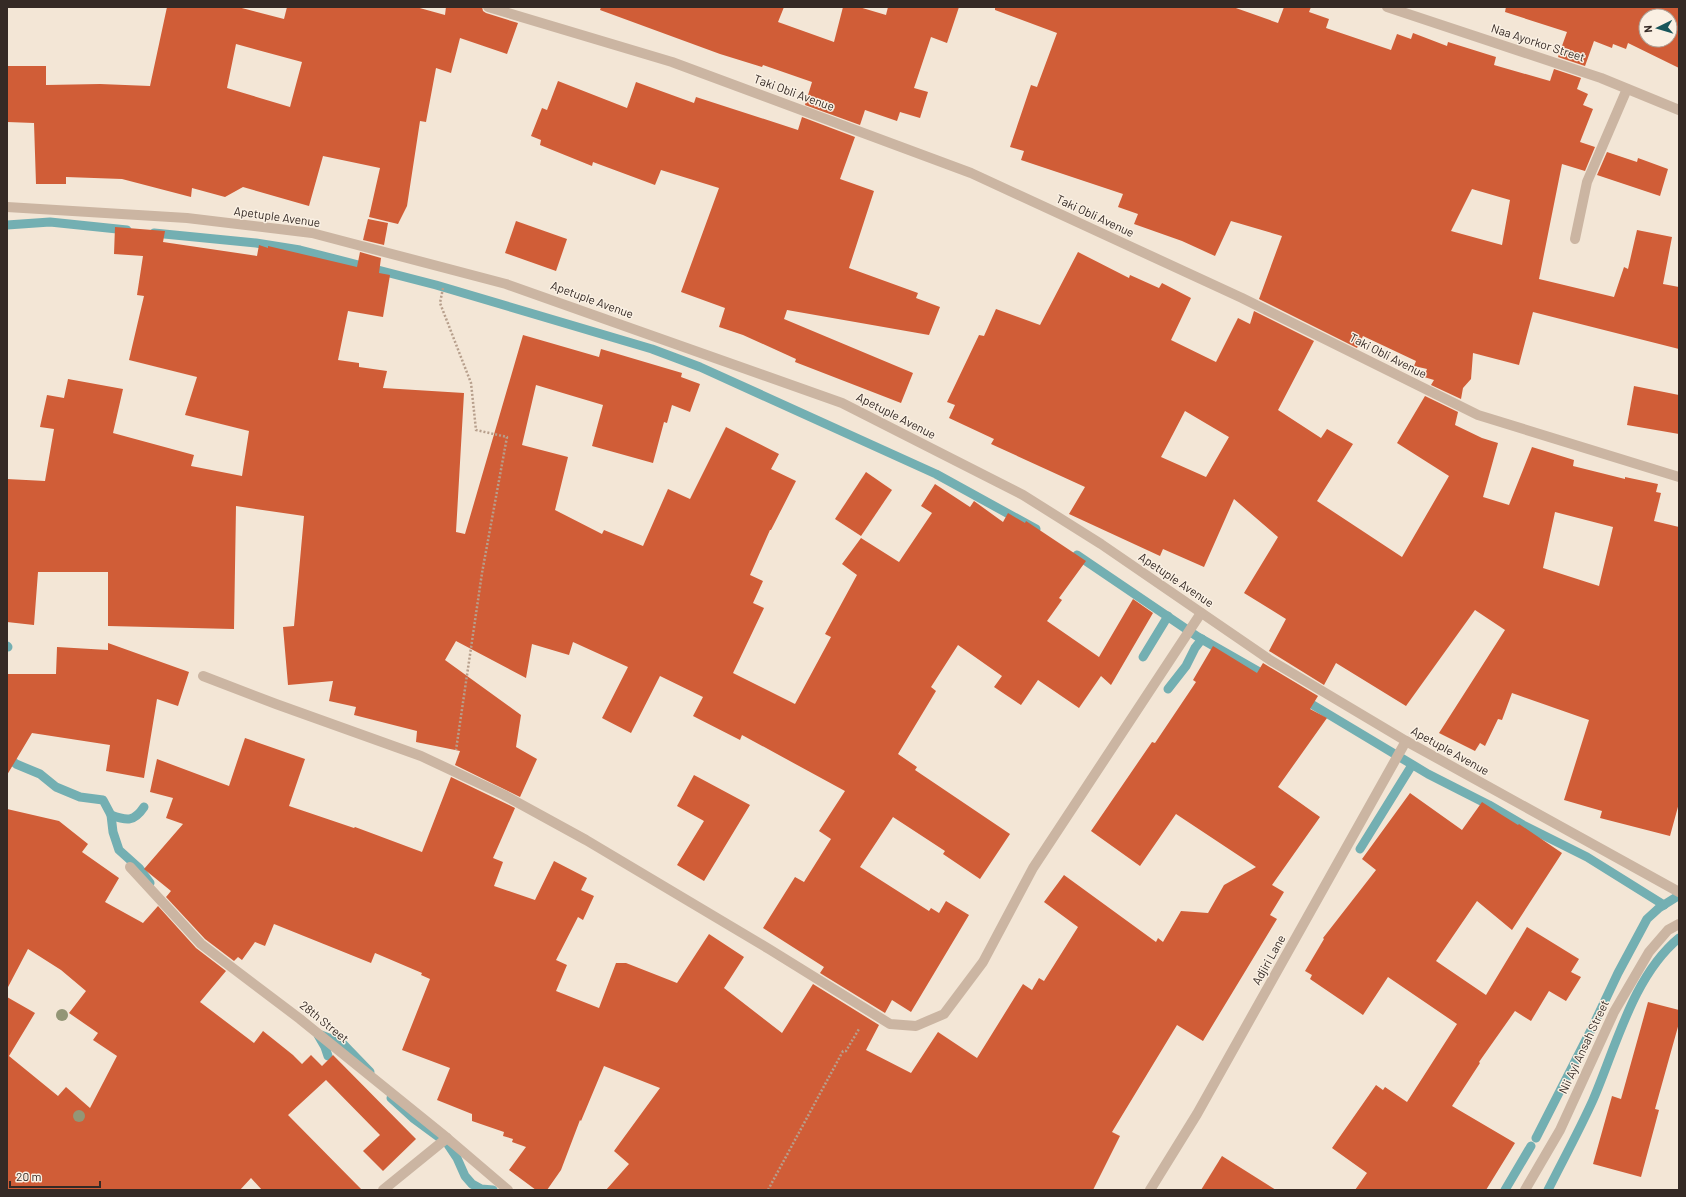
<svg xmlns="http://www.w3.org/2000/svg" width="1686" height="1197" viewBox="0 0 1686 1197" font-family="Barlow,sans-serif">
	<rect width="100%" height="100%" fill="#f3e6d6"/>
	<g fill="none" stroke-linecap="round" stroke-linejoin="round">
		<g stroke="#73afb2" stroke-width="9">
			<path d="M7 225 50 222 127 230"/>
			<path d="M154 233 256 243 300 250 436 285 652 349 700 367 936 474 1036 529"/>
			<path d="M1077 555 1198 637 1268 677"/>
			<path d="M7 646 8 647"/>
			<path d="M1143 657 1168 616"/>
			<path d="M1168 689 1186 666 1195 648 1202 639"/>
			<path d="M1303 699 1428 774 1489 805 1523 825 1587 857 1664 905"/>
			<path d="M7 756 16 764 40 774 56 787 80 797 103 800 111 815 113 832 119 850 139 868 150 883"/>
			<path d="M111 815C127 821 134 822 144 807"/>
			<path d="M1360 849 1412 765"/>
			<path d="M318 1035 325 1047 328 1056"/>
			<path d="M321 1035 342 1043 370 1072"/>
			<path d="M391 1098 413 1118 447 1143 457 1158 465 1176 472 1184 481 1189 493 1190"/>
			<path d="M1536 1138 1592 1028 1618 973 1647 919 1659 908 1678 896"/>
			<path d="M1505 1190 1531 1146"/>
			<path d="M1548 1190C1563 1160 1579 1131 1593 1100 1616 1047 1633 976 1679 938"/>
		</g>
	</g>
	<g fill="#d05d37" fill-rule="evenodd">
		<path d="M167 7H238L284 19 287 7H416L445 15 446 7H482L483 11 486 13 518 23 507 54 460 38 451 73 436 68 426 122 420 121 407 206 398 224 369 217 380 168 323 156 309 206 243 187 225 197 192 188 191 197 122 179 66 177V184H36L34 123 7 122V66H46V85L100 84 150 86ZM236 44 302 62 290 107 227 88Z"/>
		<path d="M601 7H784L778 22 834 42 843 7H859L886 15 888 7H959L947 43 931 37 914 88 928 92 920 118 900 112 897 121 865 110 860 125 805 105 812 82 763 65 762 67 720 54 600 10Z"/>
		<path d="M995 7H1233L1278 23 1284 7H1311L1309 12 1329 19 1326 28 1391 50 1397 34 1411 39 1413 33 1447 46 1448 42 1496 57 1494 65 1550 81 1554 69 1581 78 1577 89 1588 94 1583 105 1593 109 1580 142 1595 147 1585 171 1562 164 1539 279 1614 297 1624 267 1628 269 1637 230 1672 237 1663 284 1679 287V349L1533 312 1519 365 1473 353 1471 379 1463 388 1461 399 1431 385 1434 380 1424 377 1427 369 1414 366 1416 361 1363 336 1357 348 1259 299 1282 236 1231 221 1215 256 1182 241 1134 224 1138 214 1118 207 1123 194 1021 160 1024 151 1010 147 1031 85 1037 87 1057 33 995 10ZM1472 189 1510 200 1502 245 1451 231Z"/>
		<path d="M1506 7H1679V68L1628 43 1626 49 1613 44 1612 48 1594 41 1585 66 1558 57 1567 32 1505 12ZM1646 16H1670V40H1646Z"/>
		<path d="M558 81 627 108 636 82 694 103 696 97 798 130 802 117 855 137 840 179 874 191 849 268 918 293 916 298 940 307 929 335 787 310 784 319 913 373 901 403 795 362 796 359 743 335 719 327 725 308 681 292 719 188 661 170 655 185 593 162 592 166 540 145 541 140 531 136 542 108 547 110Z"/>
		<path d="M1607 152 1637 162 1638 158 1668 169 1660 196 1597 175Z"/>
		<path d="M368 219 388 223 384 245 363 240Z"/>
		<path d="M516 221 567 239 556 271 505 253Z"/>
		<path d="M115 227 165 231 163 242 257 256 259 245 268 248V246L357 267 360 252 381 258 379 273 390 275 383 317 348 311 338 360 359 363V367L387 371 383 388 464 393 456 532 465 534 523 335 599 357 601 349 682 373 681 377 700 384 690 412 672 405 667 423 664 422 653 463 592 446 603 405 536 385 522 445 568 457 555 510 602 534 604 530 643 546 668 489 690 499 726 427 779 454 771 469 796 481 771 530H770L750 575 763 581 753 603 764 608 733 673 795 704 831 637 825 634 857 575 842 564 861 538 899 562 932 513 921 506 935 484 970 507 974 501 1003 522 1008 513 1025 523 1026 521 1086 561 1059 598 1062 600 1047 621 1099 657 1133 599 1153 613 1111 685 1101 676 1079 708 1038 680 1021 705 994 687 1002 676 958 645 931 687 936 691 898 754 917 767 915 770 1010 834 980 879 943 854 945 851 893 817 860 867 929 911 931 908 939 913 946 901 969 915 911 1012 892 1000 885 1013 820 973 824 967 763 928 795 877 804 882 831 839 819 831 845 791 742 735 740 740 693 716 703 697 660 676 631 733 602 718 628 667 573 642 569 655 532 644 526 678 456 641 445 660 521 715 516 747 537 759 520 797 455 765 460 751 416 742 417 731 354 715 356 707 329 701 333 681 288 685 283 627 294 626 304 516 236 506 234 629 108 626V572H38L34 625 7 622V479L45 481 54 429 40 427 47 395 64 398 68 379 123 389 113 433 194 455 191 466 242 476 249 431 185 415 197 377 129 360 144 296 137 295 143 256 114 254Z"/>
		<path d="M1078 252 1129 278 1130 275 1159 288 1162 283 1191 298 1171 340 1216 362 1238 318 1250 324 1254 311 1314 341 1278 410 1321 438 1327 429 1353 444 1317 501 1402 557 1449 476 1397 443 1425 396 1458 412 1455 425 1482 438 1498 443 1483 497 1509 505 1532 447 1574 460 1573 466 1625 479V477L1658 484 1656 492 1661 493 1654 521 1679 527V803L1670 836 1600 818 1602 811 1564 800 1589 720 1512 693 1502 720 1498 719 1485 746 1480 743 1475 751 1439 733 1505 630 1475 610 1406 706 1336 663 1324 685 1269 651 1286 619 1244 593 1278 537 1234 499 1204 567 1163 549 1160 556 1069 514 1085 487 991 444 994 439 949 418 955 405 947 402 979 335 984 336 996 309 1040 325ZM1185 411 1229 437 1206 477 1161 457ZM1555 512 1613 527 1599 586 1543 568Z"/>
		<path d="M1634 386 1679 395V434L1627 425Z"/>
		<path d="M866 472 892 490 861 536 835 519Z"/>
		<path d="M108 643 189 672 178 706 157 699 144 778 106 771 110 745 32 733 7 775V674H56L57 647 108 650Z"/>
		<path d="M1213 646 1257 673 1263 663 1318 696 1310 709 1327 718 1278 787 1320 817 1272 885 1284 892 1270 915 1277 919 1203 1041 1177 1025 1112 1132 1120 1136 1093 1190H606L629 1164 614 1151 660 1088 604 1066 581 1121 580 1120 561 1170 547 1190H536L509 1170 526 1147 512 1142 513 1139 503 1136 504 1132 472 1121V1114L437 1100 450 1068 402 1050 430 979 421 975 422 973 375 953 371 963 274 924 265 946 255 942 242 960 238 957 234 961 205 939 166 897 171 891 144 869 183 824 166 818 173 798 150 792 157 759 229 786 245 738 305 759 289 806 354 828 355 827 422 852 451 777 515 808 493 858 503 862 494 886 535 900 554 861 587 878 581 890 594 896 583 920 578 917 556 960 567 965 556 991 599 1008 616 963H626L677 983 709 934 744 957 724 988 782 1033 813 984 879 1025 866 1050 911 1073 938 1032 977 1058 1023 984 1032 990 1039 978 1044 981 1078 927 1044 902 1064 875 1156 942 1158 938 1163 942 1181 911 1208 913 1224 885 1256 867 1176 814 1140 866 1091 831 1152 742 1155 743 1196 682 1193 680Z"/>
		<path d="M694 775 750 805 704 881 677 865 704 821 677 806Z"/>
		<path d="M1410 793 1462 830 1482 802 1502 815 1518 825 1519 824 1562 853 1512 930 1477 901 1436 961 1486 995 1527 927 1579 959 1571 972 1581 977 1566 1001 1549 991 1531 1021 1515 1011 1479 1062 1480 1063 1452 1106 1515 1143 1486 1190H1355L1367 1173 1332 1148 1376 1085 1383 1090 1385 1087 1407 1102 1457 1024 1388 977 1363 1015 1310 979 1312 975 1305 971 1324 939 1323 938 1376 870 1362 859Z"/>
		<path d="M7 809 59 821 88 844 82 852 119 878 105 902 143 923 158 906 196 948 226 971 200 1002 254 1043 263 1031 293 1055 302 1064 311 1055 322 1066 333 1055 416 1139 383 1171 363 1151 380 1135 326 1080 288 1115 362 1190H262L251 1178 240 1190H7V997L35 1013 9 1056 58 1096 66 1087 90 1108 117 1056 93 1040 98 1033 69 1013 86 991 61 970 28 949 7 989Z"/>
		<path d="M1648 1002 1679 1010V1023L1655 1109 1659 1110 1641 1177 1593 1164 1612 1096 1621 1099Z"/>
		<path d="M1222 1156 1276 1190H1201Z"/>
	</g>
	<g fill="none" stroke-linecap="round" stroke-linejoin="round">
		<g stroke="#b79f8c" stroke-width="2.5" stroke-dasharray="2 2" stroke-linecap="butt">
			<path d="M443 288 440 303 471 383 476 430 507 437 482 573 456 750"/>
			<path d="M768 1190 843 1051H846L859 1029"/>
		</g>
		<path stroke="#cbb5a2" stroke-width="10" d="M1575 239 1587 182 1627 89"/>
		<g stroke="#cbb5a2" stroke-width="10">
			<path d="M488 7 672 62 971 173 1242 298 1478 415 1679 477"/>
			<path d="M1387 7 1601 78 1679 110"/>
			<path d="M7 207 187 218 312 233 506 284 842 403 1023 495 1101 544 1270 660 1406 741 1679 892"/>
			<path d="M203 676 276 704 421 756 504 795 586 840 769 949 890 1024 916 1026 944 1014 983 962 1033 868 1201 613"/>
			<path d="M130 867 201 944 300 1019 447 1138 508 1190"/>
			<path d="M383 1190 447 1138"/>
			<path d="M1150 1190 1197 1114 1406 741"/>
		</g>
		<path stroke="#cbb5a2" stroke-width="10" d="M1525 1190 1560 1130 1614 1012 1649 952 1668 930 1679 924"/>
	</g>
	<g fill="#939676">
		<circle cx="62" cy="1015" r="6"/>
		<circle cx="79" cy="1116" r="6"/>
	</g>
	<g text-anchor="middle" stroke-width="3" stroke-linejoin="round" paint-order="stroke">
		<g font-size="12" fill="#352a25" stroke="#faf0e3">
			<text transform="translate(1538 43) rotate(18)" y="4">Naa Ayorkor Street</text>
			<text transform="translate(794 93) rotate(20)" y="4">Taki Obli Avenue</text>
			<text transform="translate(1095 216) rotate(25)" y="4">Taki Obli Avenue</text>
			<text transform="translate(277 217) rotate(8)" y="4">Apetuple Avenue</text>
			<text transform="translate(592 300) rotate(20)" y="4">Apetuple Avenue</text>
			<text transform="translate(1388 356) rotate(27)" y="4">Taki Obli Avenue</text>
			<text transform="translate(896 416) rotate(27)" y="4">Apetuple Avenue</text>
			<text transform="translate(1176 580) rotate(34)" y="4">Apetuple Avenue</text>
			<text transform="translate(1450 751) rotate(29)" y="4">Apetuple Avenue</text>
			<text transform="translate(1269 960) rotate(-61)" y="4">Adjiri Lane</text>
			<text transform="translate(324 1022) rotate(39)" y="4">28th Street</text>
			<text transform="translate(1584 1047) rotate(-65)" y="4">Nii Ayi Ansah Street</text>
		</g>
	</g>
	<rect width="1686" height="1197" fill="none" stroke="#352a25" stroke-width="16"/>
	<g transform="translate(1658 28) rotate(265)"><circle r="19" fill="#faf0e3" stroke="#aba197"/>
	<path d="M0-3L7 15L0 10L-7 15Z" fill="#17555a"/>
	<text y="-6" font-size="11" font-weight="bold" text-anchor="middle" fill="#352a25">N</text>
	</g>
	<path d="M10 1181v6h90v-6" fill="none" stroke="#352a25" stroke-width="2"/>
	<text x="16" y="1181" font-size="12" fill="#352a25" stroke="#faf0e3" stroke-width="3" paint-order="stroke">20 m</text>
</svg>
